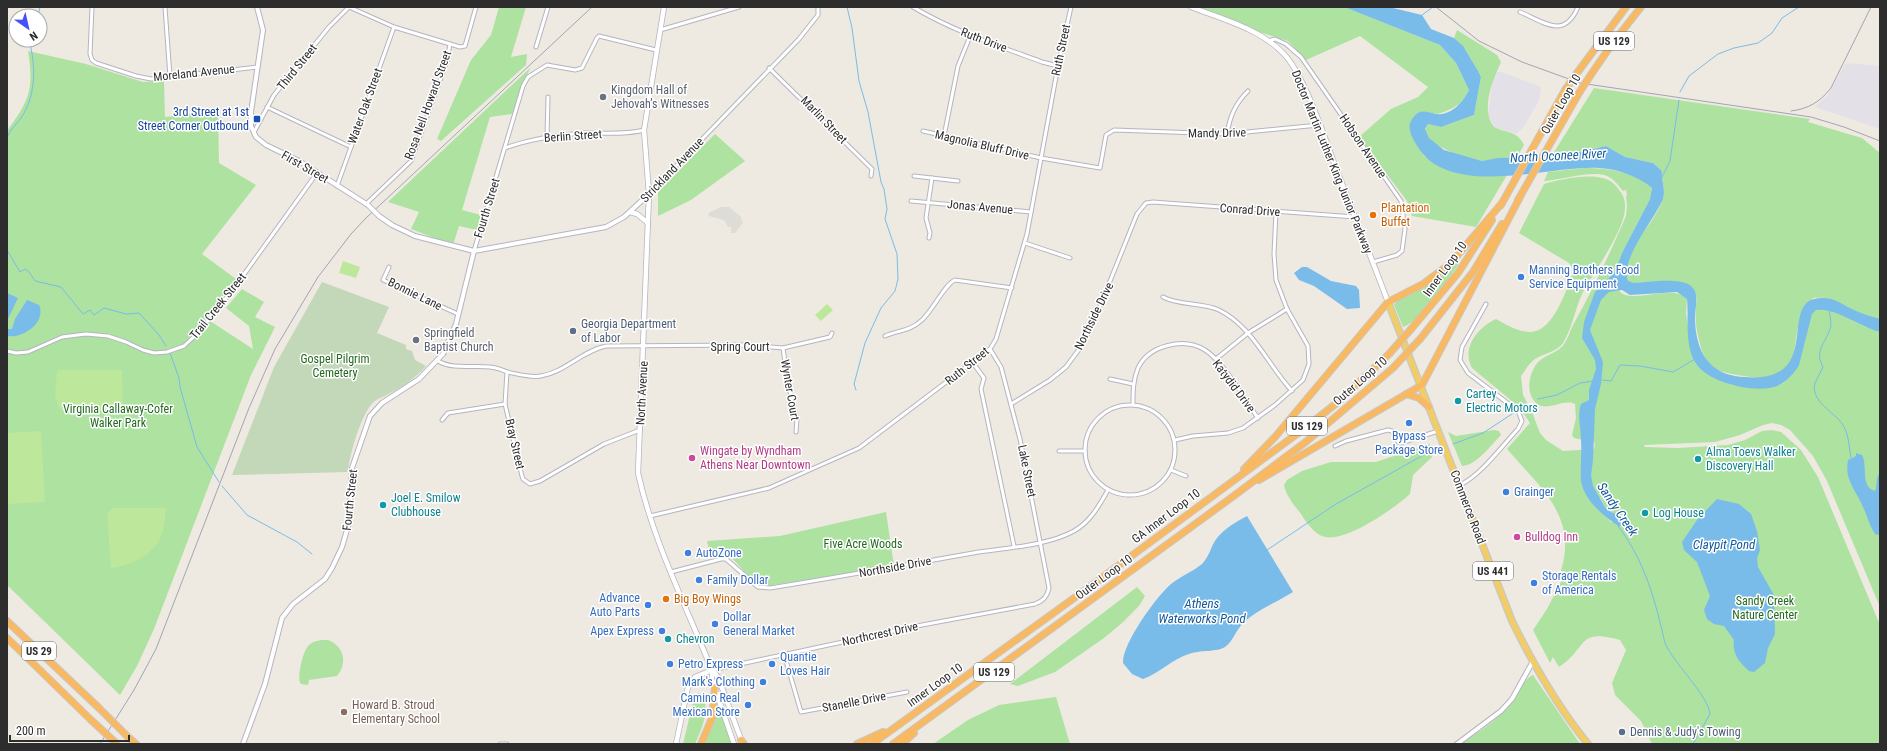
<svg xmlns="http://www.w3.org/2000/svg" width="1887" height="751" viewBox="0 0 1887 751" font-family="'Roboto Condensed',sans-serif">
	<rect width="100%" height="100%" fill="#eeeae1"/>
	<g fill="#e3e1e7">
		<path d="M1846 63 1880 66V129L1815 107 1828 95Z"/>
		<path d="M1497 72H1502L1541 87 1539 101 1523 128 1516 134 1494 127 1488 114 1492 83Z"/>
	</g>
	<g fill="#ade2a0" fill-rule="evenodd">
		<path d="M499 7H526L511 57 527 54 526 65 441 141 437 139 471 60 491 35Z"/>
		<path d="M1198 7H1344L1440 45 1456 63 1469 90C1463 105 1452 109 1438 114L1435 113 1410 131 1424 156 1461 173 1479 176 1507 175 1476 227 1412 216 1407 201 1359 137 1391 109 1418 97 1428 87 1360 36 1306 60 1288 41 1259 32Z"/>
		<path d="M1457 30 1497 55 1501 62C1493 80 1480 109 1494 127 1506 133 1518 131 1524 145L1517 157 1482 161 1455 154 1435 144 1429 138 1425 130 1428 124 1441 127 1474 115 1481 77 1466 51 1454 38Z"/>
		<path d="M28 51 86 64 143 82 164 81 165 117 218 111 219 163 256 185 202 254 236 279 193 335 197 339 210 321 253 349 249 326 226 308 242 289 264 302 255 317 275 327 251 375 154 629 137 666 120 695 7 585V131C30 100 34 89 28 51Z"/>
		<path d="M530 68 512 114 490 117 462 210 481 215 477 230 459 226 453 245 411 229 419 212 388 202Z"/>
		<path d="M1594 88 1810 119 1808 122 1862 138 1880 153V322C1873 320 1862 319 1856 315 1839 303 1836 296 1813 298 1808 307 1801 318 1798 328 1794 342 1797 354 1787 366 1777 377 1765 378 1751 377 1722 373 1706 372 1699 340 1695 325 1695 314 1697 298L1675 282 1634 283 1619 280C1624 268 1629 252 1637 241 1646 228 1658 214 1663 199 1666 189 1661 181 1662 171L1653 163 1625 157 1606 146 1551 157Z"/>
		<path d="M715 134 745 161 691 200 658 216V192Z"/>
		<path d="M1585 168C1609 168 1634 172 1652 188L1650 199 1623 251 1610 283C1614 286 1620 293 1625 295 1644 300 1674 285 1687 299L1686 314 1693 357 1696 364 1730 384 1754 388H1766L1783 383 1793 373 1807 319 1815 303 1823 300C1841 315 1858 325 1880 332V607L1827 481 1813 456 1790 430 1781 425 1772 423 1763 425 1740 435 1715 442 1644 445 1645 447 1678 448 1728 445 1745 440 1762 431 1772 430 1781 432 1801 450 1818 477 1880 625V744H1652L1641 721 1615 695 1612 683 1626 650 1620 640C1576 628 1589 647 1559 667L1553 657 1550 663 1533 630 1547 609 1566 572 1561 571C1578 515 1539 487 1507 449L1530 423 1519 407 1472 368C1461 348 1478 327 1496 319 1507 325 1518 332 1531 332 1554 331 1567 288 1574 270L1569 263 1519 233 1544 184C1562 179 1603 169 1616 186 1621 192 1625 197 1625 205 1627 228 1594 271 1583 292 1575 308 1573 327 1563 343 1558 351 1543 354 1535 359 1529 363 1525 371 1521 376L1523 395 1532 412 1540 433 1546 440 1563 451 1594 449 1595 443 1574 438 1572 435 1576 418 1575 404C1562 398 1546 414 1535 402 1527 393 1528 379 1534 368 1541 354 1557 355 1564 344 1568 339 1570 331 1573 325 1593 290 1610 253 1626 216L1627 206 1626 196 1627 195 1626 190 1623 191C1618 185 1614 179 1607 176 1592 170 1561 180 1544 181L1548 172ZM1600 497 1605 507 1622 520 1611 522 1595 505Z"/>
		<path d="M1457 261 1460 262C1449 279 1420 322 1403 327L1394 305 1396 302 1433 280Z"/>
		<path d="M1494 430 1499 431 1501 435C1491 445 1476 466 1462 466L1448 432 1456 436Z"/>
		<path d="M1430 444 1432 457 1413 475 1410 494C1395 508 1346 542 1325 537 1315 535 1306 522 1301 514 1294 505 1286 496 1284 485L1287 480 1302 471 1331 462H1376Z"/>
		<path d="M886 512 894 566 766 586 757 585 731 557 710 554 707 541 780 536Z"/>
		<path d="M1137 587 1145 596 1139 606 1122 623 1104 638 1055 672 1018 686 1010 684Z"/>
		<path d="M328 640C344 646 348 663 337 676L309 680 308 685 301 684C296 679 303 650 309 645 315 640 321 640 328 640Z"/>
		<path d="M1533 675 1580 744H1461C1477 733 1495 722 1508 707 1516 698 1521 680 1533 675Z"/>
		<path d="M698 693 703 694C709 713 703 726 695 744H683L694 698Z"/>
		<path d="M1056 697 1070 744H933L968 720 999 705Z"/>
		<path d="M717 703 725 722 732 744H704L713 724Z"/>
	</g>
	<path fill="#c3d7b9" d="M322 282 389 307 377 333 406 345V349L412 351 415 360 426 366C413 381 396 391 378 399 363 405 349 456 348 472L232 475 274 367Z"/>
	<g fill="#bde89c">
		<path d="M343 261 360 267 356 278 339 273Z"/>
		<path d="M827 304 833 310 821 321 815 315Z"/>
		<path d="M59 370H122L123 407 121 409 67 411 60 409 55 396 57 373Z"/>
		<path d="M41 431 45 502 7 504V433Z"/>
		<path d="M112 508H166C165 515 165 523 163 530 157 554 133 565 111 568L107 514Z"/>
	</g>
	<path fill="#dedcd7" d="M721 207H729L741 217 742 222 744 221 735 233H731V227H728L724 220 709 216 708 214 710 212Z"/>
	<g fill="#79bcea">
		<path d="M1344 7H1389L1422 15 1431 29 1454 38 1463 46 1478 71 1481 77 1474 115 1441 127 1428 124 1425 129 1429 138 1444 150 1482 161 1498 158 1557 157 1606 146 1625 157 1653 163 1662 171C1661 181 1666 189 1663 199 1655 219 1619 260 1628 281L1634 283C1648 282 1676 278 1688 284 1701 291 1695 306 1695 317 1695 345 1705 371 1735 376 1833 390 1771 295 1824 298 1836 298 1844 306 1854 310 1862 314 1871 316 1880 319V332C1860 327 1835 307 1816 310L1812 314 1799 365C1795 373 1786 382 1777 386 1756 394 1710 383 1697 365 1684 348 1689 318 1687 299L1677 292 1630 295 1622 290 1609 292 1601 300 1590 330 1603 362 1601 384 1595 409 1593 460 1591 475 1593 486 1605 507 1611 512 1618 515 1622 520 1620 527C1604 517 1584 500 1581 481 1580 468 1582 454 1581 440 1581 428 1577 416 1581 404L1589 400V390L1596 369 1595 360 1582 338 1584 322 1595 292 1614 273 1623 251 1650 199 1652 188C1638 176 1617 169 1599 168 1548 165 1447 201 1416 144 1412 137 1407 129 1411 121 1419 107 1425 112 1437 114 1451 116 1464 101 1469 90L1456 63 1440 45Z"/>
		<path d="M1302 267H1307L1331 281 1356 286 1359 290 1360 308 1347 309 1314 286 1299 280 1294 273Z"/>
		<path d="M7 293 18 298 7 321Z"/>
		<path d="M27 300 39 305C47 322 23 339 7 336V329H12L15 319Z"/>
		<path d="M1856 453 1862 455C1868 466 1860 487 1875 491 1878 485 1875 478 1880 473V534L1876 535C1869 526 1868 517 1863 507 1856 490 1844 480 1848 460L1856 456Z"/>
		<path d="M1717 499 1739 504 1751 514 1757 531 1760 550 1757 558 1758 567 1774 595 1775 634 1768 648 1765 663 1754 672 1749 671C1739 662 1732 654 1734 640L1724 626 1714 624 1707 619 1704 610 1710 596 1697 562 1684 550 1682 542 1697 520Z"/>
		<path d="M1247 516 1293 592C1277 602 1257 610 1243 623 1236 630 1232 643 1225 647 1218 652 1199 650 1189 654 1172 659 1160 673 1143 679L1132 674 1123 663C1122 644 1156 597 1171 584 1181 576 1192 572 1202 564 1211 554 1210 547 1217 538 1225 528 1236 522 1247 516Z"/>
	</g>
	<g fill="none" stroke-linecap="round" stroke-linejoin="round">
		<g stroke="#79bcea" stroke-width="1">
			<path d="M847 7 852 28 859 81 868 112 881 182 884 189 887 209 885 219 897 254 898 279 895 291 881 308 865 343 854 384 856 390"/>
			<path d="M1422 15 1433 7"/>
			<path d="M38 16 40 7"/>
			<path d="M1680 92 1689 76 1718 54 1734 48 1758 43 1772 33 1782 18 1799 7"/>
			<path d="M7 138C10 129 18 123 23 115 36 93 36 65 29 40"/>
			<path d="M1661 179 1670 161 1679 100"/>
			<path d="M7 250 20 272 25 269 29 272 35 281 61 287 83 314 90 310 94 315 104 308 126 314 139 313 159 335 166 346"/>
			<path d="M1829 310C1830 316 1832 323 1830 329 1825 344 1814 351 1823 367 1821 372 1817 378 1815 383 1810 402 1835 412 1843 425 1849 435 1849 447 1851 458"/>
			<path d="M170 353 179 378 180 387 197 447 219 482"/>
			<path d="M1602 380 1611 381 1620 365 1640 366 1673 372 1695 359"/>
			<path d="M1538 399 1557 395 1580 383 1593 381"/>
			<path d="M1453 444 1483 433 1515 412"/>
			<path d="M222 486 247 515 297 542 312 554"/>
			<path d="M1618 526C1645 561 1655 600 1665 643 1674 664 1708 695 1710 714L1693 744"/>
			<path d="M1267 550 1336 504 1436 448"/>
		</g>
		<defs>
			<g id="minor">
				<path d="M92 7 90 54 92 60 96 63 136 76 151 79 258 67"/>
				<path d="M165 7 170 77"/>
				<path d="M349 7 394 27 460 47 465 46 476 7"/>
				<path d="M913 7C953 31 999 46 1042 62L1058 66"/>
				<path d="M1520 12C1544 22 1564 40 1578 7"/>
				<path d="M660 30 739 7"/>
				<path d="M1268 41 1275 39 1286 44 1301 57 1401 201 1405 229 1402 251 1397 255 1373 262"/>
				<path d="M536 47 548 7"/>
				<path d="M769 68 872 169 871 176"/>
				<path d="M267 107 351 147"/>
				<path d="M923 131 1041 158 1100 168 1106 135 1114 130 1227 134 1319 125"/>
				<path d="M254 132 274 95 329 27 349 7"/>
				<path d="M1227 134C1230 116 1235 104 1248 91"/>
				<path d="M944 136 958 66 971 34"/>
				<path d="M547 137 548 97"/>
				<path d="M505 148C530 139 556 135 583 133 603 133 624 135 644 130"/>
				<path d="M914 176 958 181"/>
				<path d="M337 186 394 27"/>
				<path d="M649 194 799 39 818 15V7"/>
				<path d="M911 201 1031 212"/>
				<path d="M366 204 411 161 447 61 450 44"/>
				<path d="M929 238 930 233 926 218 932 178"/>
				<path d="M1025 243 1070 258"/>
				<path d="M474 251 523 86 528 77 547 65 575 70 582 68 597 38 599 36 656 50"/>
				<path d="M389 267 383 280 458 314"/>
				<path d="M1163 297C1180 306 1201 302 1219 310 1252 326 1268 365 1292 391"/>
				<path d="M885 336C898 330 909 332 922 320 933 310 945 284 955 280L1012 288"/>
				<path d="M783 348 788 384 797 419 796 432"/>
				<path d="M7 351 16 353 28 352 62 337 86 334 108 336 126 342 143 350 154 353 167 352 184 346 200 331 237 284 317 173"/>
				<path d="M1216 359 1248 333 1287 309"/>
				<path d="M438 361C459 373 485 360 507 372L505 404 522 476 523 479 530 484 540 481 604 444 640 430"/>
				<path d="M973 363 984 378 981 389 1014 546"/>
				<path d="M507 372C518 374 530 378 541 376 565 372 582 351 606 346L746 345 783 348 830 337 832 333"/>
				<path d="M1110 379 1133 384"/>
				<path d="M1011 404 1050 380 1066 367 1083 344 1096 316 1137 214 1146 203 1153 202 1355 217"/>
				<path d="M1133 404C1133 392 1133 380 1138 368 1149 345 1184 337 1205 350 1224 362 1245 400 1258 418"/>
				<circle cx="1130" cy="450" r="45"/>
				<path d="M442 420 448 413 505 404"/>
				<path d="M1175 440 1193 436 1228 433 1243 428 1275 405 1303 380 1309 364 1308 346 1287 309 1276 280 1274 254 1276 212"/>
				<path d="M1335 446 1346 441 1388 430 1392 431 1398 442 1401 443 1438 431"/>
				<path d="M1059 451H1085"/>
				<path d="M1171 470 1186 476"/>
				<path d="M1460 485C1481 475 1501 447 1518 429L1522 421 1518 411 1468 373 1460 360 1462 347 1486 304"/>
				<path d="M650 516 769 488 859 448 990 349 996 339 1027 234 1058 66 1071 7"/>
				<path d="M671 572 721 559H726L758 587 770 588C838 577 906 565 973 553 1004 548 1047 546 1074 531 1090 522 1099 506 1108 490"/>
				<path d="M784 654 801 712 907 692"/>
				<path d="M712 670 922 625 1035 604C1043 601 1047 597 1049 588L1020 439 1001 367 990 349"/>
				<path d="M500 744H507"/>
			</g>
			<g id="tertiary">
				<path d="M257 7 263 30 251 112V126L256 137 266 145 299 161 368 205"/>
				<path d="M379 216 392 225 415 236 474 251 606 227 624 217 649 194"/>
				<path d="M243 744 265 684 282 618 293 604 325 579 332 568 342 547 349 523 352 468 370 416 382 403 419 379 443 354 456 324 474 251"/>
				<path d="M1457 744 1501 711 1512 699 1532 663"/>
			</g>
			<g id="secondary">
				<path d="M664 7 644 130 649 194 638 473C653 541 686 606 712 670L718 677 742 742"/>
				<path d="M1191 7C1222 19 1260 29 1283 53 1303 73 1323 132 1333 160 1351 208 1370 254 1388 302"/>
				<path d="M630 212 637 214 648 223"/>
				<path d="M712 670V680L734 744"/>
				<path d="M676 744 688 687 695 677 712 670"/>
			</g>
			<path id="trunk" d="M1388 302 1512 621C1534 666 1557 706 1588 744"/>
			<g id="motorway">
				<path d="M1577 73 1626 7"/>
				<path d="M1590 76 1612 44 1641 7"/>
				<path d="M1518 200 1579 93"/>
				<path d="M1501 205 1565 90"/>
				<path d="M1412 328 1458 273 1492 220"/>
				<path d="M1421 338 1473 272 1502 224"/>
				<path d="M1406 394 1419 398 1429 407"/>
				<path d="M1244 469 1275 437 1388 302 1423 284 1450 264 1502 203"/>
				<path d="M1259 480 1422 385 1520 197"/>
				<path d="M7 621 99 708"/>
				<path d="M7 638 90 719"/>
				<path d="M127 736 136 744"/>
				<path d="M741 740 744 744"/>
				<path d="M701 744 712 718 715 687"/>
				<path d="M857 744 883 732"/>
				<path d="M872 744 1088 588 1305 428 1338 402 1389 354"/>
				<path d="M893 744 1235 495 1307 441 1393 368"/>
				<path d="M902 744 914 733"/>
			</g>
		</defs>
		<use href="#minor" stroke="#b4b5c0" stroke-width="5"/>
		<use href="#tertiary" stroke="#b4b5c0" stroke-width="6"/>
		<use href="#secondary" stroke="#b4b5c0" stroke-width="6"/>
		<use href="#trunk" stroke="#c8c8c8" stroke-width="8"/>
		<use href="#motorway" stroke="#c8c8c8" stroke-width="8"/>
		<use href="#minor" stroke="#fff" stroke-width="3"/>
		<use href="#tertiary" stroke="#fff" stroke-width="4"/>
		<use href="#secondary" stroke="#fff" stroke-width="4.5"/>
		<use href="#trunk" stroke="#f2cc65" stroke-width="5.5"/>
		<use href="#motorway" stroke="#f8b962" stroke-width="6"/>
		<g stroke="#a3a3b6" stroke-width="1">
			<path d="M1436 7 1479 41 1522 62 1580 83 1811 117 1844 127 1880 141"/>
			<path d="M1791 111C1808 109 1820 102 1831 88L1871 7"/>
			<path d="M100 744 134 690 156 649 249 408 275 349 318 277 351 234 366 218 592 7"/>
		</g>
		<defs>
			<path id="tertiary-bridge" d="M368 205 379 216"/>
			<g id="motorway-bridge">
				<path d="M1565 90 1577 73"/>
				<path d="M1579 93 1590 76"/>
				<path d="M1389 354 1412 328"/>
				<path d="M1393 368 1421 338"/>
				<path d="M99 708 127 736"/>
				<path d="M90 719 117 744"/>
			</g>
		</defs>
		<use href="#tertiary-bridge" stroke="#b4b5c0" stroke-width="6" stroke-linecap="butt"/>
		<use href="#motorway-bridge" stroke="#c8c8c8" stroke-width="8" stroke-linecap="butt"/>
		<use href="#tertiary-bridge" stroke="#fff" stroke-width="4"/>
		<use href="#motorway-bridge" stroke="#f8b962" stroke-width="6"/>
	</g>
	<g fill="#6b7280" stroke="#fff" stroke-width="1.5">
		<circle cx="603" cy="97" r="4"/>
		<circle cx="416" cy="340" r="4"/>
	</g>
	<rect fill="#1a4fb4" stroke="#fff" stroke-width="1.5" x="253" y="115" width="8" height="8" rx="2"/>
	<g fill="#e8710a" stroke="#fff" stroke-width="1.5">
		<circle cx="1373" cy="215" r="4"/>
		<circle cx="666" cy="599" r="4"/>
	</g>
	<g fill="#3f7fe0" stroke="#fff" stroke-width="1.5">
		<circle cx="1521" cy="277" r="4"/>
		<circle cx="1409" cy="423" r="4"/>
		<circle cx="1506" cy="492" r="4"/>
		<circle cx="688" cy="553" r="4"/>
		<circle cx="699" cy="580" r="4"/>
		<circle cx="1534" cy="583" r="4"/>
		<circle cx="648" cy="605" r="4"/>
		<circle cx="715" cy="624" r="4"/>
		<circle cx="662" cy="631" r="4"/>
		<circle cx="670" cy="664" r="4"/>
		<circle cx="772" cy="664" r="4"/>
		<circle cx="763" cy="682" r="4"/>
		<circle cx="748" cy="705" r="4"/>
	</g>
	<g fill="#5c6f8a" stroke="#fff" stroke-width="1.5">
		<circle cx="573" cy="331" r="4"/>
		<circle cx="1622" cy="732" r="4"/>
	</g>
	<g fill="#0f9aa8" stroke="#fff" stroke-width="1.5">
		<circle cx="1458" cy="401" r="4"/>
		<circle cx="1698" cy="459" r="4"/>
		<circle cx="383" cy="505" r="4"/>
		<circle cx="1645" cy="513" r="4"/>
		<circle cx="668" cy="639" r="4"/>
	</g>
	<g fill="#d1479c" stroke="#fff" stroke-width="1.5">
		<circle cx="692" cy="458" r="4"/>
		<circle cx="1517" cy="537" r="4"/>
	</g>
	<circle fill="#8d6e63" stroke="#fff" stroke-width="1.5" cx="344" cy="712" r="4"/>
	<g text-anchor="middle" stroke-width="3" stroke-linejoin="round" paint-order="stroke">
		<g fill="#fff" stroke="#6c6c6c" stroke-width="1">
			<rect x="1594" y="32" width="40" height="18" rx="3"/>
			<rect x="1287" y="417" width="40" height="18" rx="3"/>
			<rect x="1473" y="562" width="40" height="18" rx="3"/>
			<rect x="22" y="642" width="34" height="18" rx="3"/>
			<rect x="974" y="663" width="40" height="18" rx="3"/>
		</g>
		<g font-size="11" font-weight="bold" fill="#2d2d2d">
			<text x="1614" y="45">US 129</text>
			<text x="1307" y="430">US 129</text>
			<text x="1493" y="575">US 441</text>
			<text x="39" y="655">US 29</text>
			<text x="994" y="676">US 129</text>
		</g>
		<g font-size="12" fill="#2d2d2d" stroke="#fff">
			<text transform="translate(984 40) rotate(21)" y="4">Ruth Drive</text>
			<text transform="translate(1061 50) rotate(-78)" y="4">Ruth Street</text>
			<text transform="translate(297 67) rotate(-51)" y="4">Third Street</text>
			<text transform="translate(194 73) rotate(-6)" y="4">Moreland Avenue</text>
			<text transform="translate(1561 104) rotate(-60)" y="4">Outer Loop 10</text>
			<text transform="translate(428 105) rotate(-70)" y="4">Rosa Nell Howard Street</text>
			<text transform="translate(365 106) rotate(-70)" y="4">Water Oak Street</text>
			<text transform="translate(824 120) rotate(46)" y="4">Marlin Street</text>
			<text transform="translate(1217 133) rotate(-1)" y="4">Mandy Drive</text>
			<text transform="translate(573 136) rotate(-4)" y="4">Berlin Street</text>
			<text transform="translate(982 145) rotate(13)" y="4">Magnolia Bluff Drive</text>
			<text transform="translate(1363 146) rotate(56)" y="4">Hobson Avenue</text>
			<text transform="translate(1332 162) rotate(68)" y="4">Doctor Martin Luther King Junior Parkway</text>
			<text transform="translate(305 167) rotate(30)" y="4">First Street</text>
			<text transform="translate(672 170) rotate(-46)" y="4">Strickland Avenue</text>
			<text transform="translate(980 207) rotate(5)" y="4">Jonas Avenue</text>
			<text transform="translate(487 208) rotate(-73)" y="4">Fourth Street</text>
			<text transform="translate(1250 210) rotate(4)" y="4">Conrad Drive</text>
			<text transform="translate(1445 269) rotate(-54)" y="4">Inner Loop 10</text>
			<text transform="translate(415 294) rotate(26)" y="4">Bonnie Lane</text>
			<text transform="translate(218 306) rotate(-51)" y="4">Trail Creek Street</text>
			<text transform="translate(1094 316) rotate(-64)" y="4">Northside Drive</text>
			<text x="740" y="351">Spring Court</text>
			<text transform="translate(967 366) rotate(-39)" y="4">Ruth Street</text>
			<text transform="translate(1360 381) rotate(-41)" y="4">Outer Loop 10</text>
			<text transform="translate(1234 386) rotate(53)" y="4">Katydid Drive</text>
			<text transform="translate(790 390) rotate(80)" y="4">Wynter Court</text>
			<text transform="translate(642 393) rotate(-87)" y="4">North Avenue</text>
			<text transform="translate(515 444) rotate(77)" y="4">Bray Street</text>
			<text transform="translate(1027 471) rotate(79)" y="4">Lake Street</text>
			<text transform="translate(350 500) rotate(-84)" y="4">Fourth Street</text>
			<text transform="translate(1468 507) rotate(69)" y="4">Commerce Road</text>
			<text transform="translate(1166 516) rotate(-37)" y="4">GA Inner Loop 10</text>
			<text transform="translate(895 567) rotate(-10)" y="4">Northside Drive</text>
			<text transform="translate(1104 577) rotate(-36)" y="4">Outer Loop 10</text>
			<text transform="translate(880 634) rotate(-12)" y="4">Northcrest Drive</text>
			<text transform="translate(935 685) rotate(-36)" y="4">Inner Loop 10</text>
			<text transform="translate(854 702) rotate(-11)" y="4">Stanelle Drive</text>
		</g>
		<g font-size="12" fill="#5b616d" stroke="#fff" text-anchor="start">
			<text x="611" y="94">Kingdom Hall of<tspan x="611" dy="14">Jehovah’s Witnesses</tspan></text>
			<text x="424" y="337">Springfield<tspan x="424" dy="14">Baptist Church</tspan></text>
		</g>
		<g font-size="12" fill="#164399" stroke="#fff" text-anchor="end">
			<text x="249" y="116">3rd Street at 1st<tspan x="249" dy="14">Street Corner Outbound</tspan></text>
		</g>
		<g font-size="12" fill="#c56008" stroke="#fff" text-anchor="start">
			<text x="1381" y="212">Plantation<tspan x="1381" dy="14">Buffet</tspan></text>
			<text x="674" y="603">Big Boy Wings</text>
		</g>
		<g font-size="12" fill="#366cbe" stroke="#fff" text-anchor="start">
			<text x="1529" y="274">Manning Brothers Food<tspan x="1529" dy="14">Service Equipment</tspan></text>
			<text x="1409" y="440" text-anchor="middle">Bypass<tspan x="1409" dy="14">Package Store</tspan></text>
			<text x="1514" y="496">Grainger</text>
			<text x="696" y="557">AutoZone</text>
			<text x="1542" y="580">Storage Rentals<tspan x="1542" dy="14">of America</tspan></text>
			<text x="707" y="584">Family Dollar</text>
			<text x="640" y="602" text-anchor="end">Advance<tspan x="640" dy="14">Auto Parts</tspan></text>
			<text x="723" y="621">Dollar<tspan x="723" dy="14">General Market</tspan></text>
			<text x="654" y="635" text-anchor="end">Apex Express</text>
			<text x="780" y="661">Quantie<tspan x="780" dy="14">Loves Hair</tspan></text>
			<text x="678" y="668">Petro Express</text>
			<text x="755" y="686" text-anchor="end">Mark's Clothing</text>
			<text x="740" y="702" text-anchor="end">Camino Real<tspan x="740" dy="14">Mexican Store</tspan></text>
		</g>
		<g font-size="12" fill="#4e5e75" stroke="#fff" text-anchor="start">
			<text x="581" y="328">Georgia Department<tspan x="581" dy="14">of Labor</tspan></text>
			<text x="1630" y="736">Dennis &amp; Judy's Towing</text>
		</g>
		<g font-size="12" fill="#23691e" stroke="#fff">
			<text x="335" y="363">Gospel Pilgrim<tspan x="335" dy="14">Cemetery</tspan></text>
			<text x="118" y="413">Virginia Callaway-Cofer<tspan x="118" dy="14">Walker Park</tspan></text>
			<text x="863" y="548">Five Acre Woods</text>
			<text x="1765" y="605">Sandy Creek<tspan x="1765" dy="14">Nature Center</tspan></text>
		</g>
		<g font-size="12" fill="#0d838f" stroke="#fff" text-anchor="start">
			<text x="1466" y="398">Cartey<tspan x="1466" dy="14">Electric Motors</tspan></text>
			<text x="1706" y="456">Alma Toevs Walker<tspan x="1706" dy="14">Discovery Hall</tspan></text>
			<text x="391" y="502">Joel E. Smilow<tspan x="391" dy="14">Clubhouse</tspan></text>
			<text x="1653" y="517">Log House</text>
			<text x="676" y="643">Chevron</text>
		</g>
		<g font-size="12" fill="#b23c85" stroke="#fff" text-anchor="start">
			<text x="700" y="455">Wingate by Wyndham<tspan x="700" dy="14">Athens Near Downtown</tspan></text>
			<text x="1525" y="541">Bulldog Inn</text>
		</g>
		<g font-size="12" fill="#785e54" stroke="#fff" text-anchor="start">
			<text x="352" y="709">Howard B. Stroud<tspan x="352" dy="14">Elementary School</tspan></text>
		</g>
		<g font-size="13" font-style="italic" fill="#13599b" stroke="#fff">
			<text transform="translate(1558 155) rotate(-3)" y="5">North Oconee River</text>
			<text transform="translate(1618 509) rotate(56)" y="5">Sandy Creek</text>
			<text x="1724" y="549">Claypit Pond</text>
			<text x="1202" y="608">Athens<tspan x="1202" dy="15">Waterworks Pond</tspan></text>
		</g>
	</g>
	<rect width="1887" height="751" fill="none" stroke="#2d2d2d" stroke-width="16"/>
	<g transform="translate(28 28) rotate(146)"><circle r="19" fill="#ffffff" stroke="#ababab"/>
	<path d="M0-3L7 15L0 10L-7 15Z" fill="#4950f3"/>
	<text y="-6" font-size="11" font-weight="bold" text-anchor="middle" fill="#2d2d2d">N</text>
	</g>
	<path d="M10 735v6h119v-6" fill="none" stroke="#2d2d2d" stroke-width="2"/>
	<text x="16" y="735" font-size="12" fill="#2d2d2d" stroke="#ffffff" stroke-width="3" paint-order="stroke">200 m</text>
</svg>
